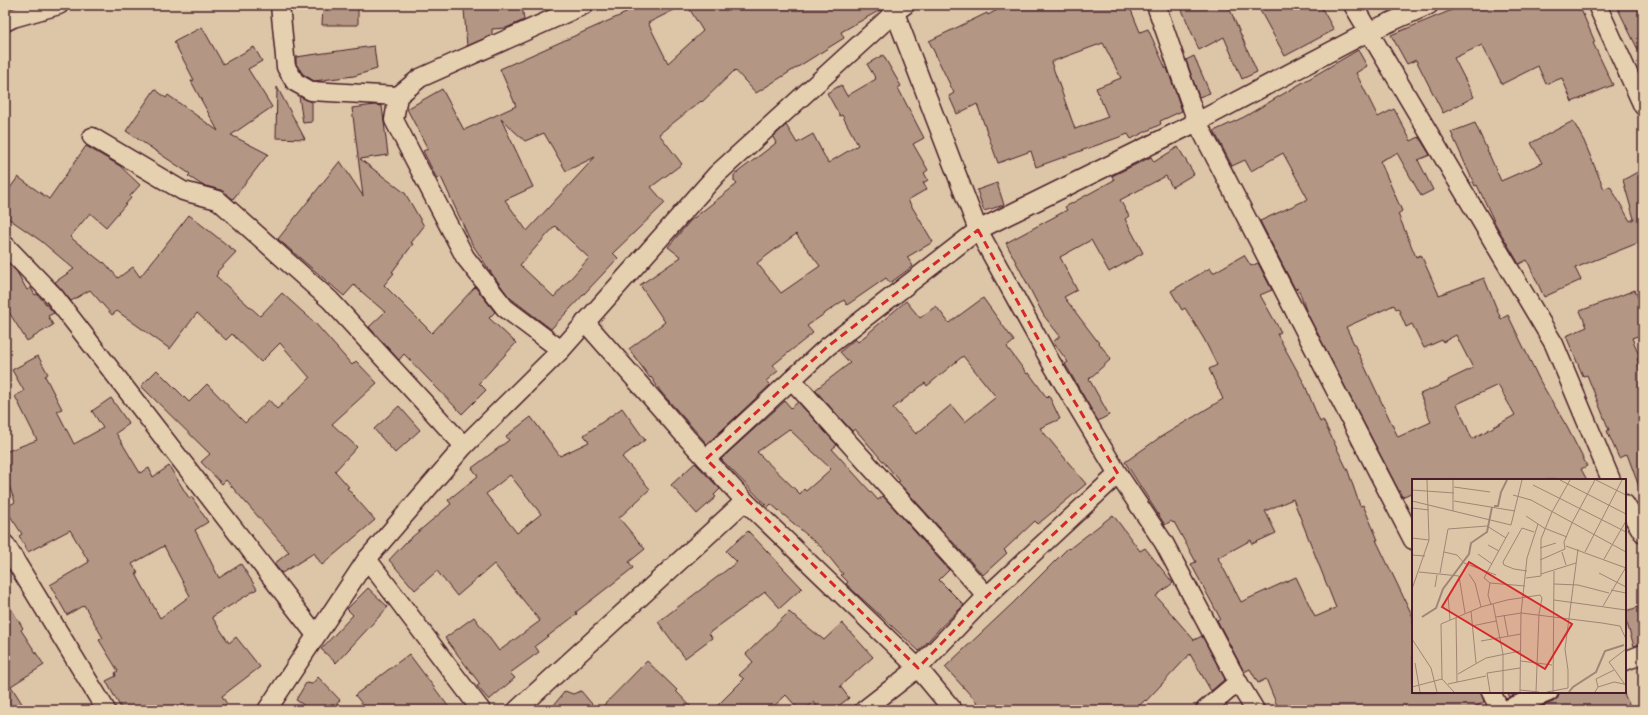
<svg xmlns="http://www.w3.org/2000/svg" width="1648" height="715" viewBox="0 0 1648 715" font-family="Delius,sans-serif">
	<rect width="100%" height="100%" fill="#dcc6a7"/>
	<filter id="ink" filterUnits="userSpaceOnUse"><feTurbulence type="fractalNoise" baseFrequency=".025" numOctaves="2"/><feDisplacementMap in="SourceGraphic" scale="8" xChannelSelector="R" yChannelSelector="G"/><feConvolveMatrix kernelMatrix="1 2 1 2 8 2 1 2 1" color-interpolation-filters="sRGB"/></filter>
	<g filter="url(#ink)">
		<g fill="#b39784" stroke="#4a1f2b" fill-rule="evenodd">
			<path d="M323 5H358V25H322Z"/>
			<path d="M500 5H522L524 20 506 28 492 29V35L467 46 464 9 500 7Z"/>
			<path d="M624 5H684L648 23 668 63 703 31 687 5H882V9L841 32 844 38 756 93 735 70 702 102 701 101 659 134 682 164 651 187 665 203 613 253 618 258 551 329 509 297 490 271 472 244 441 177 437 179 423 151 428 149 407 109 442 89 464 130 516 106 500 69 626 13ZM501 119 525 141 544 133 566 171 595 157 527 231 505 200 533 187ZM555 226 589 258 554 297 520 265Z"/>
			<path d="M1006 5H1129L1140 32 1148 29 1166 69 1167 68 1182 111 1160 121 1161 124 1131 139 1128 134 1036 167 1031 151 998 163 977 104 957 114 949 96 954 93 929 41 987 13 988 15ZM1103 43 1121 78 1096 88 1108 117 1075 129 1051 62Z"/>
			<path d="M1180 5H1228L1257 72 1242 79 1224 37 1199 50Z"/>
			<path d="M1257 5H1320L1334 30 1285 56Z"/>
			<path d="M1464 5H1579L1595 42 1593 43 1613 85 1572 102 1562 78 1546 84 1538 66 1502 84 1482 45 1454 58 1474 97 1443 113 1416 60 1407 64 1391 35Z"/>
			<path d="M1616 5H1643V60Z"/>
			<path d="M202 27 223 64 254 47 262 61 248 69 272 107 231 135 268 154 233 199 221 190 202 185 188 176 190 174 126 131 155 89 166 98 168 95 218 131 191 81 194 80 174 42Z"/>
			<path d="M374 46 377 69 354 76 314 81 303 74 296 64V57Z"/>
			<path d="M1358 50 1367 66 1356 73 1378 117 1394 109 1411 141 1419 137 1430 155 1418 160 1433 190 1421 196 1397 153 1380 161 1402 211 1398 214 1416 257 1421 255 1439 295 1484 278 1501 319 1508 315 1540 381 1567 427 1587 466 1581 469 1587 480H1413V492L1402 497 1307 313 1298 288 1295 289 1260 221 1308 199 1283 153 1251 171 1245 160 1232 166 1214 131 1244 117ZM1394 305 1396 309 1398 308 1406 327 1412 324 1424 348 1442 340 1443 342 1456 335 1473 368 1448 380V382L1420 394 1431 422 1398 437 1346 327ZM1498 385 1515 415 1472 439 1457 404Z"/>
			<path d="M883 55 901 86 898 88 924 138 913 144 928 170 924 173 928 180 923 183 927 189 908 200 933 242 907 257 913 266 890 283 886 278 847 305 844 300 807 326 813 333 773 365 778 371 766 381 770 385 707 444 661 392 651 377 650 378 629 349 665 322 640 285 681 257 668 247 690 221 737 184 734 181V175L776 143 773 137 786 125 797 143 813 134 828 163 858 145 842 115 840 116 827 93 841 85 847 96 876 79 867 64ZM796 234 820 266 781 293 757 263Z"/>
			<path d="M1194 56 1210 93 1199 97 1186 60Z"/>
			<path d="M277 87 305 139 276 138Z"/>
			<path d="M299 96 312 102V122L303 123Z"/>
			<path d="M375 105 382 106 388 155 360 159 405 193 424 226 411 243 413 244 392 272 394 273 384 285 432 333 475 287 495 312 489 318 516 343 479 383 486 390 462 414 404 354 399 360 369 327 385 312 354 285 344 296 278 239 340 161 363 196 352 108Z"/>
			<path d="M1573 121 1584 141 1604 189 1610 186 1630 221 1634 219 1623 180 1643 169V241L1575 268 1581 280 1544 297 1527 260 1519 264 1496 225 1477 185 1475 186 1451 132 1475 123 1501 181 1542 163 1531 143Z"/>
			<path d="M86 146 120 166 140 185 130 196 131 198 106 227 90 213 70 237 103 263 104 262 118 278 133 267 140 277 189 215 236 252 217 272 218 273 216 276 260 316 282 293 315 323 352 365 356 361 377 383 332 424 357 447 335 471 349 487 347 488 375 520 322 565 314 553 282 573 274 564 289 552 226 480 222 484 201 462 210 454 141 386 157 370 189 402 207 384 245 423 269 400 277 409 310 378 280 343 261 362 232 334 226 340 197 313 170 349 117 311 112 315 90 290 71 301 55 282 74 269 41 241 5 216V195L18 177 49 199Z"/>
			<path d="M1178 147 1194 174 1172 187 1166 176 1120 200 1129 216 1125 219 1143 253 1109 272 1091 240 1060 257 1077 290 1064 297 1111 359 1089 379 1109 415 1098 421 1065 364 1068 362 1053 342 1060 336 1044 316 1006 243 1067 210 1065 207 1114 180 1112 176 1151 157 1154 162Z"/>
			<path d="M997 183 1004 205 984 211 977 190Z"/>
			<path d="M1244 255 1251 266 1258 263 1272 290 1260 295 1281 332 1277 334 1304 383 1320 422 1323 420 1348 471 1360 506 1363 505 1378 540H1376L1413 617V692H1481L1484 702 1470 710H1279L1266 679 1258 683 1250 669 1244 672 1217 620 1220 618 1191 564 1196 562 1174 522 1173 523 1171 521 1165 525 1125 462 1159 438 1223 399 1209 369 1217 365 1204 339 1185 308 1182 310 1171 291 1210 268 1213 273ZM1293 499 1336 608 1315 617 1296 577 1241 602 1218 558 1251 540 1252 544 1276 533 1265 511Z"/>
			<path d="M5 260 17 272 27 290 31 288 35 295 37 294 54 313 48 316 53 325 27 341 5 306Z"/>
			<path d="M1635 290 1643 310V334L1632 338 1640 357 1637 359 1643 376V491L1641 492 1627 454 1619 458 1607 431 1609 430 1587 375 1583 376 1566 336 1587 327 1580 311Z"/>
			<path d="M983 298 1014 341 1007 347 1027 374 1029 373 1047 398 1049 396 1060 419 1040 428 1086 484 1038 524 1035 521 1004 550 1007 553 983 575 898 482 900 481 855 429 852 431 815 390 850 363 840 352 855 339 858 342 906 301 920 318 936 306 949 323ZM963 356 996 397 965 422 951 405 916 434 893 408 925 383 927 386Z"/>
			<path d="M38 356 48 374 45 376 62 409 57 411 74 444 103 428 92 411 111 398 129 424 116 433 140 473 149 468 153 477 169 466 189 498 191 496 208 522 195 530 219 578 241 564 257 589 212 617 229 643 236 637 260 667 222 696 227 704 218 710H122L106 681 116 676 115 673 118 671 99 640 103 638 84 605 67 615 50 585 89 562 70 530 28 552 19 536 22 534 5 508 15 502 5 475V452L37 440 15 396 24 391 12 370ZM164 546 190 596 160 618 136 574 138 573 132 564Z"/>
			<path d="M785 401 791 408 798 402 837 445 832 449 878 500 883 496 949 570 939 580 964 605 940 628 919 651 846 584 848 582 841 575 843 574 821 547 771 504 768 507 721 459ZM789 429 831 469 806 491 804 489 800 494 757 452Z"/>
			<path d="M399 406 420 430 395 453 374 429Z"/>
			<path d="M622 408 645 440 622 457 650 489 619 518 645 549 629 562 633 568 576 612 577 614 535 646 539 652 510 673 515 678 489 700 477 686 480 684 445 638 474 617 499 651 540 621 494 564 457 596 437 571 415 590 389 560 405 543 451 504 448 500 478 476 472 468 509 440 506 436 531 417 560 456 589 442 584 435ZM510 475 541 514 517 533 486 494Z"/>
			<path d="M695 463 720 489 714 495 716 497 697 514 671 485Z"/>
			<path d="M1113 515 1140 551 1145 548 1173 583 1156 596 1194 640 1202 636 1225 679 1211 691 1190 654 1146 701 1145 700 1135 710H984L945 667 1013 603 1068 548 1069 549Z"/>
			<path d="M748 531 802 588 780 608 765 592 709 633 712 638 685 658 658 622 737 562 726 551Z"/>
			<path d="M368 588 388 607 336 663 321 649 353 615 347 609Z"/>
			<path d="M5 599 23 628 21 630 44 665 11 686 26 710H5Z"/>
			<path d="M1643 606V644L1634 646 1625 617V611Z"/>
			<path d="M789 612 824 640 842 623 873 657 840 686 849 698 833 710H819L814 702 804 710H799L786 695 770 710H713L744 679 739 675 753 662 746 654Z"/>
			<path d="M409 654 451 710H367L355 695Z"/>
			<path d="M647 661 677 690 676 691 694 710H599Z"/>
			<path d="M318 677 340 700 332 710H311L296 700 306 683 312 684Z"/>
			<path d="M565 691 573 694 581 691 597 710H550Z"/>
			<path d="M1507 692H1521L1510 697Z"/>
			<path d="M1559 692H1623L1632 710H1533L1553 702 1558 698Z"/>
		</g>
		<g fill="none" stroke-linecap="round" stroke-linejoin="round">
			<defs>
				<g id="street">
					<path d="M280 5 286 67 295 82 311 91 398 96"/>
					<path d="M892 5 978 230 1052 364 1118 474 1164 543 1238 682 1255 710"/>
					<path d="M1156 5 1197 122 1413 540"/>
					<path d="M1353 5 1554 344 1611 480"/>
					<path d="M1597 5 1643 106"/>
					<path d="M5 22 13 18 59 5"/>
					<path d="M92 137 183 191 218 200 330 300 464 446"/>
					<path d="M5 245 54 296 316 635"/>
					<path d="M585 322 686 437 745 501 918 668 953 710"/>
					<path d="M561 350 505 308 465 257 394 120 398 96 420 78 584 5"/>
					<path d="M792 380 987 596"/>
					<path d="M706 459 827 347 978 230 1197 122 1368 32 1429 5"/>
					<path d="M1625 504 1643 533"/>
					<path d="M5 544 106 710"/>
					<path d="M367 559 481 710"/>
					<path d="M1625 661 1643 654"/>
					<path d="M1491 692 1500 710"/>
					<path d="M267 710 367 559 464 446 561 350 717 174 895 12 905 5"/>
					<path d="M517 710 745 501"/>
					<path d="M864 710 918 668 987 596 1118 474"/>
					<path d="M1205 710 1238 682"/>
					<path d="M1505 710 1549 692"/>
				</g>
			</defs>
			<use href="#street" stroke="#4a1f2b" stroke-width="21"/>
			<use href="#street" stroke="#e5d0af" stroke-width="18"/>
		</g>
	</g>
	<path fill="none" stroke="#d62828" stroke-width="3" stroke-dasharray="8 5" stroke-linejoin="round" d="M978 230 1052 364 1118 474 987 596 918 668 706 459 827 347Z"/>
	<g transform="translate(1412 479)">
		<rect width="214" height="214" fill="#dcc6a7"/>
		<path fill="none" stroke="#a38577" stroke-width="2" d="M82 27H86L89 13 95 1M10 138 24 129 31 110 57 75 59 64 75 53 80 28M157 213 161 208 184 193 193 172 212 166"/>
		<path fill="none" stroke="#a28375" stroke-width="1" d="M148 1 214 35M184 1 214 16M121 6 147 19M42 8 78 13M0 11 42 14M101 16 119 21 214 73M147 19 214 53M0 22 99 46 110 1M42 22 103 32M0 29 17 31M41 32V1M114 37 132 49 155 58M97 53 72 99 78 104 113 107M0 59 17 61M76 66 87 72M154 67 214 89M128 69 144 64M32 73 45 76 52 84 84 96M150 73 154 86M173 73 210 1M66 75 80 85M0 76 13 77M192 80 214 42M128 81 153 70 152 63 160 44 183 1M115 92 102 90 92 86 91 83 110 49 122 53M7 93 47 97 53 134M28 94 36 50 75 47 94 59M187 94 214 108M57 95 63 104 69 128M129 95 164 84M114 99 129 97V60L140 33 158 1M78 104 76 116 79 126M142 105 166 106 197 114M23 108 25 96M0 110 17 61 15 1M199 111 214 114M36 117 38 141M142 121 214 131M81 125 91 175V213M191 127 214 88M59 132 64 184M92 136 96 157M84 138 109 134 190 144 208 147 214 160M44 139 45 203M60 147 84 142M0 160 19 189 25 213M69 162 109 155M214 170 197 183 214 207M109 182 140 186M3 184 8 213M46 195 74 179 108 172M36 205 74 197M0 208 30 200M186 208 184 200 202 191M108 211 127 213M42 213 30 200 29 145 69 128 95 121 128 116 130 119 127 135 124 213M78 213 75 194 108 189M108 213 109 134 115 79 126 45M135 213 156 209V191L153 170 166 70M141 213 142 92M183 213 186 208 202 203 212 205"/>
		<path fill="#d62828" fill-opacity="0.15" stroke="#d62828" stroke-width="2" d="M57 83 160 145 133 190 30 128Z"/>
		<rect width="214" height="214" fill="none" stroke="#4a1f2b" stroke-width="2"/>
	</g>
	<rect width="1648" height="715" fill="none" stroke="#e5d0af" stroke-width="20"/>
	<rect x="10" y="10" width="1628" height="695" fill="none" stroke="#4a1f2b" stroke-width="1.5" filter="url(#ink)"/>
</svg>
